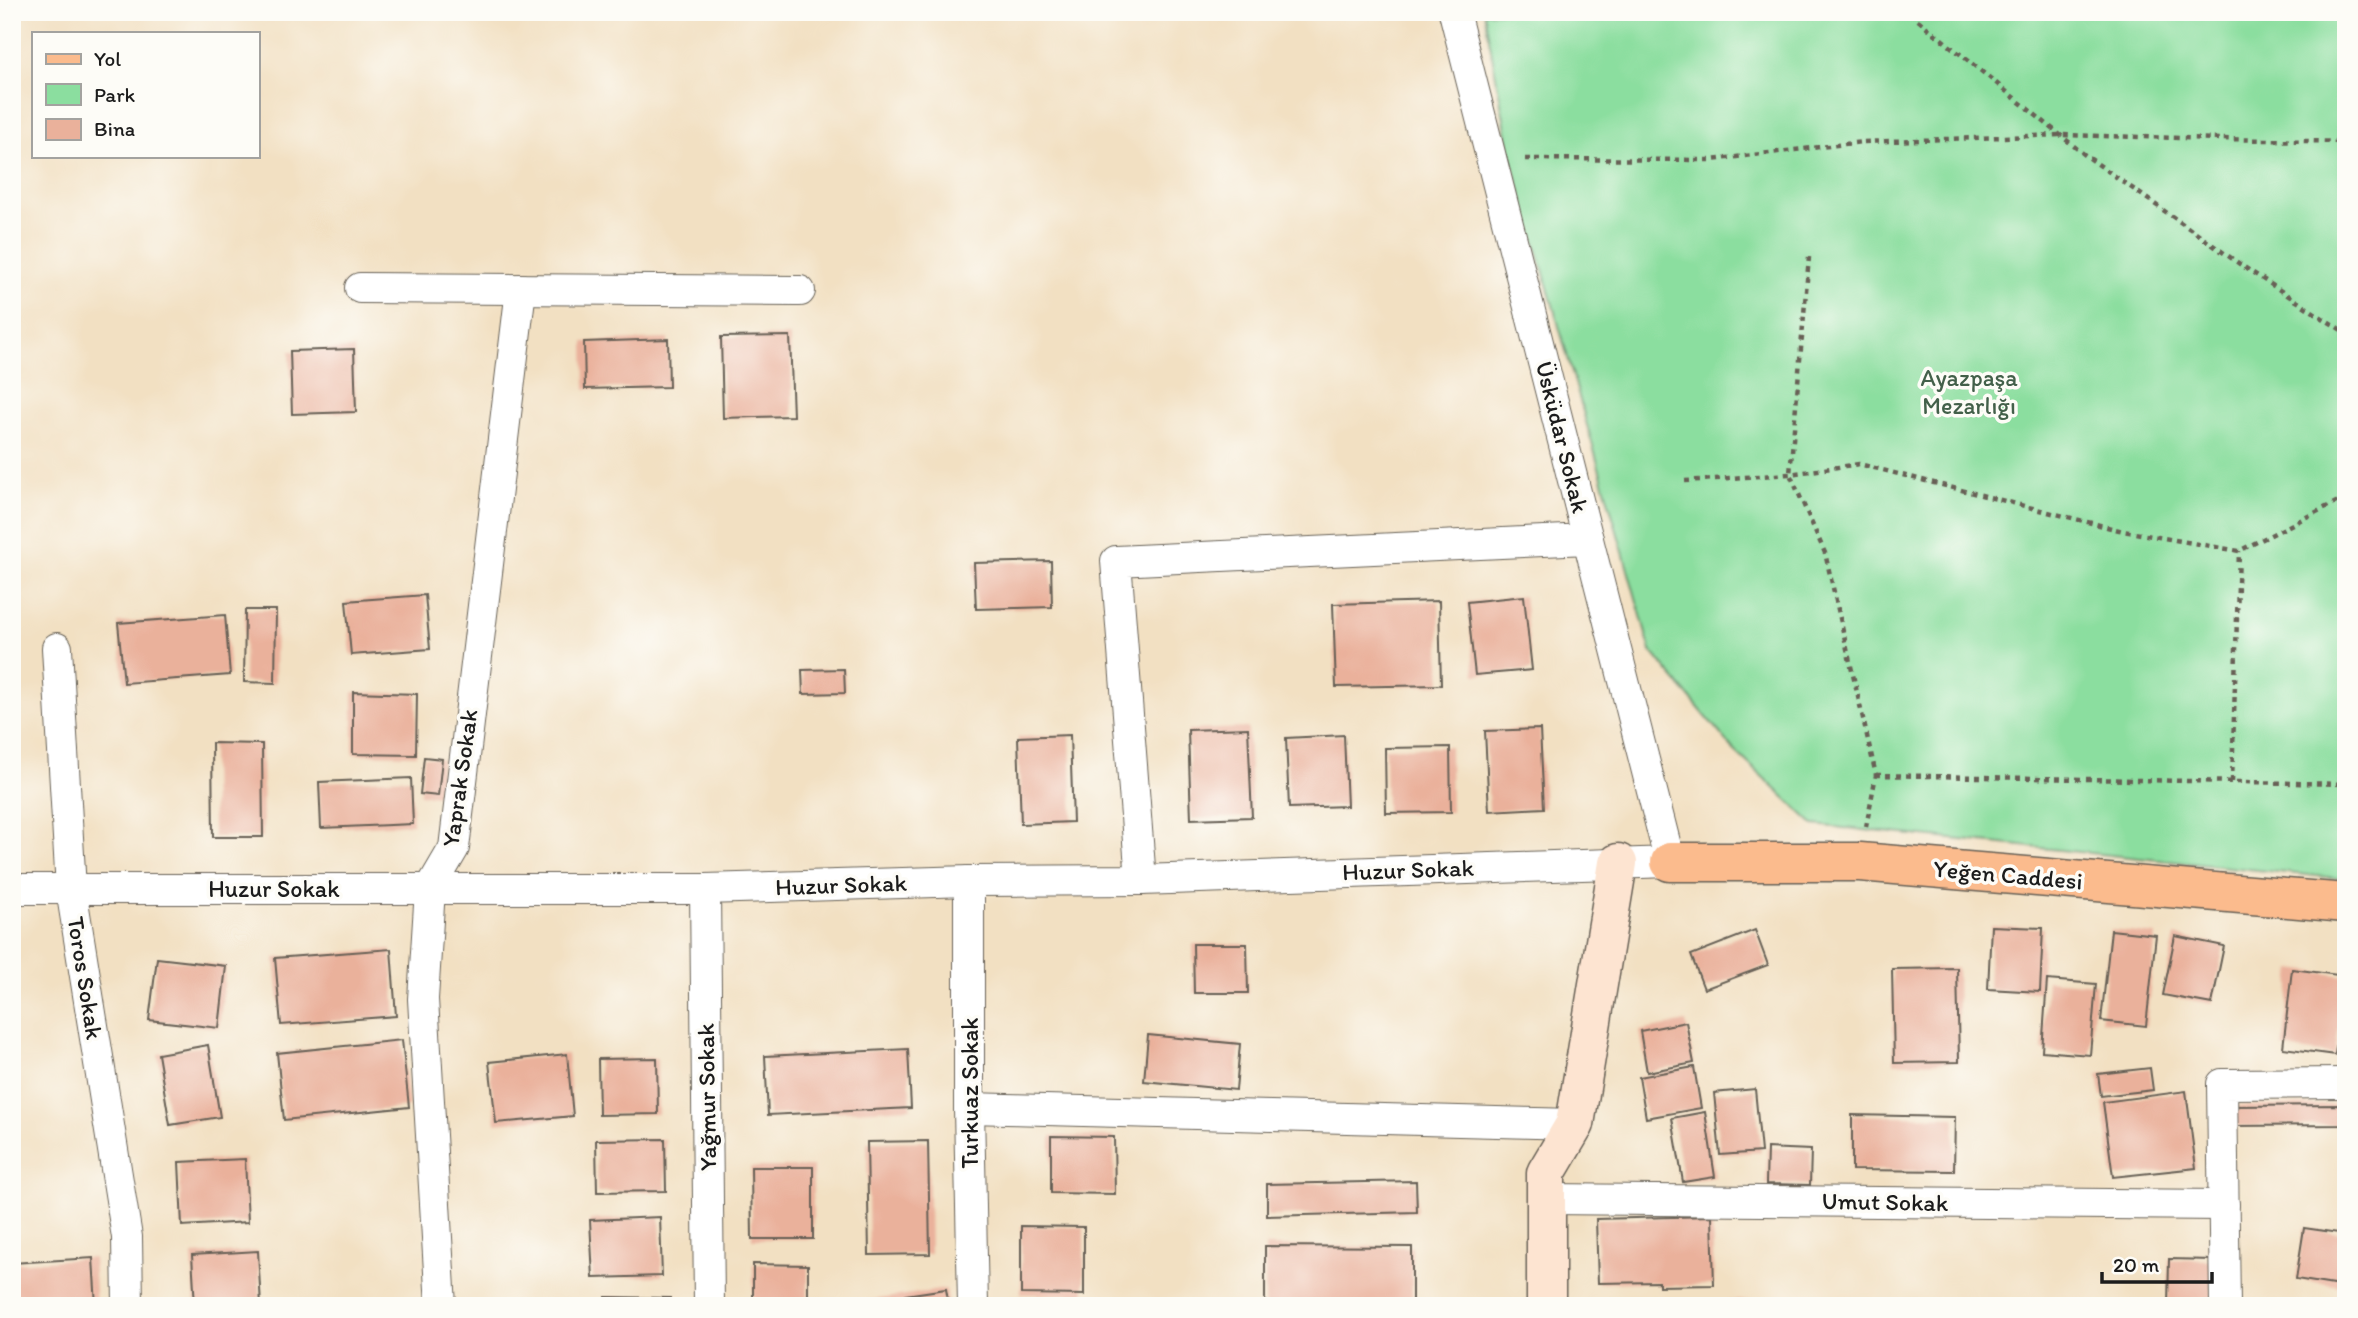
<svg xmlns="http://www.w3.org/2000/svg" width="2358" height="1318" viewBox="0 0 2358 1318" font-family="Itim,sans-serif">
	<rect width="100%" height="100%" fill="#fdfcf7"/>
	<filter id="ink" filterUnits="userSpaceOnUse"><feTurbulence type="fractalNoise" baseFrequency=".0143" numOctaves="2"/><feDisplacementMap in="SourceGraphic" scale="14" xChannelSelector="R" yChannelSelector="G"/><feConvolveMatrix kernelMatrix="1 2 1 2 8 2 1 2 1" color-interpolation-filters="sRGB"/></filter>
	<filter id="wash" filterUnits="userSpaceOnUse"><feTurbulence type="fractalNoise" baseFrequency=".00686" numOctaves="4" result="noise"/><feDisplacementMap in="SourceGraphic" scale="28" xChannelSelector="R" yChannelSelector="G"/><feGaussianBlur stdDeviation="1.57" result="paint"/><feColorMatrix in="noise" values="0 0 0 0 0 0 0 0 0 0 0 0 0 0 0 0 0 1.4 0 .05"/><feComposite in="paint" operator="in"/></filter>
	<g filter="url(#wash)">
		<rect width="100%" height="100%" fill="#f2e0c2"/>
		<path fill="#8bde9f" stroke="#547d5e" stroke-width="2" d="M1484 12H2346V879L1814 825 1733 749 1651 651 1511 157Z"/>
		<g id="blocks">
			<g fill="#eab19b">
				<path d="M790 336 793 416 723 418 721 337Z"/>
				<path d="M668 339 669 387 585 389 584 342Z"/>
				<path d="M354 349 356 412 292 414 290 351Z"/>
				<path d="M1051 561 1052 607 976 609 974 563Z"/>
				<path d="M425 595 430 649 351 655 346 601Z"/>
				<path d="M1524 596 1532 670 1475 675 1467 602Z"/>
				<path d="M1439 601 1441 685 1336 687 1333 604Z"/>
				<path d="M245 610H276L275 683 244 682Z"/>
				<path d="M225 615 230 675 124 683 118 623Z"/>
				<path d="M844 669 845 693 803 694 802 670Z"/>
				<path d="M353 692 417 694 416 755 353 754Z"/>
				<path d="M1248 728 1252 817 1191 819 1188 730Z"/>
				<path d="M1540 729 1544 808 1489 811 1485 731Z"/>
				<path d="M1070 735 1073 822 1021 824 1018 737Z"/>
				<path d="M1344 735 1347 806 1289 808 1286 738Z"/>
				<path d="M212 743 262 744 263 837H213Z"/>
				<path d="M1450 747 1451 812 1386 813 1385 748Z"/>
				<path d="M424 757 442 759 438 796 420 794Z"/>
				<path d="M411 778 413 824 321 828 319 782Z"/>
				<path d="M1991 926 2043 928 2040 992 1988 989Z"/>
				<path d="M1755 930 1768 965 1704 989 1691 955Z"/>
				<path d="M2111 930 2156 935 2146 1026 2101 1021Z"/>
				<path d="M2175 936 2224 946 2212 1004 2163 995Z"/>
				<path d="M1193 944H1247L1248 993H1194Z"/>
				<path d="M391 949 396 1016 281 1025 275 958Z"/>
				<path d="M157 958 226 966 219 1028 149 1020Z"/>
				<path d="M1957 968 1959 1062 1894 1063 1892 969Z"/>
				<path d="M2292 969 2346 976 2335 1055 2283 1048Z"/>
				<path d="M2047 980 2096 984 2090 1055 2042 1051Z"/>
				<path d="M1686 1022 1694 1063 1647 1072 1640 1031Z"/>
				<path d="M1148 1035 1240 1044 1236 1090 1144 1081Z"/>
				<path d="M402 1040 409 1107 284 1120 277 1053Z"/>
				<path d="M208 1045 220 1117 170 1125 158 1054Z"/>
				<path d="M908 1049 911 1108 768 1115 765 1056Z"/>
				<path d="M567 1054 573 1116 496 1123 489 1062Z"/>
				<path d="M657 1058 658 1114 599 1115 598 1059Z"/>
				<path d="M1694 1067 1701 1108 1646 1118 1639 1077Z"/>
				<path d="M2150 1068 2153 1090 2101 1096 2098 1074Z"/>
				<path d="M1755 1089 1761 1152 1720 1155 1714 1093Z"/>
				<path d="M2186 1091 2196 1168 2113 1177 2103 1102Z"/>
				<path d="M2346 1105V1125L2230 1126V1106Z"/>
				<path d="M1705 1112 1715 1177 1683 1182 1672 1118Z"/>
				<path d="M1852 1115 1955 1117 1954 1171 1852 1170Z"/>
				<path d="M1051 1136 1114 1137 1115 1194 1051 1193Z"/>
				<path d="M665 1139 666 1191 597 1192 596 1140Z"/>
				<path d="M928 1141 930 1254 869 1255 867 1142Z"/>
				<path d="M1767 1148 1811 1150 1810 1185 1766 1184Z"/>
				<path d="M245 1159 248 1222 182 1226 179 1162Z"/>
				<path d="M751 1167H813V1239H752Z"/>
				<path d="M1416 1181 1417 1212 1267 1216V1184Z"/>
				<path d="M1712 1216 1714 1285 1659 1286V1282L1598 1283 1596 1219Z"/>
				<path d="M660 1217 662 1276 593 1278 590 1220Z"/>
				<path d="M1021 1226 1084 1227V1295L1021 1294Z"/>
				<path d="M2304 1228 2346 1234V1287L2296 1279Z"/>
				<path d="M1265 1246 1412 1247V1306H1265Z"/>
				<path d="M258 1251 261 1306H195L192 1255Z"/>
				<path d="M93 1258 96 1306H12V1263Z"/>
				<path d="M2169 1259 2213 1260 2212 1306H2168Z"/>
				<path d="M753 1264 808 1265V1306H753Z"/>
				<path d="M946 1289 949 1306H845V1304Z"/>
				<path d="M606 1297 670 1298V1306H606Z"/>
				<path d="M1766 1300V1306H1725V1301Z"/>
				<path d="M1799 1301 1800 1306H1773V1303Z"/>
			</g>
		</g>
	</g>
	<g filter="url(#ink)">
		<use href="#blocks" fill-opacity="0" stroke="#676156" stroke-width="2"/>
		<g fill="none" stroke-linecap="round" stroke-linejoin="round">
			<defs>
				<g id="street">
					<path d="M360 288 800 291"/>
					<path d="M57 648 71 889 127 1237 128 1306"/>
					<path d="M1141 880 1116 561 1588 539"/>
					<path d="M969 881V1108L973 1306"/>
					<path d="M12 889H705L969 881 1141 880 1670 862 1454 12"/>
					<path d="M705 889 709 1306"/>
					<path d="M969 1108 1575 1124"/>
					<path d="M1546 1199 2224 1205"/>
					<path d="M441 1306 423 999 430 889 454 848 521 289"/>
					<path d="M2225 1306 2222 1084 2346 1083"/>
				</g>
				<path id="secondary" d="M1546 1306V1173L1575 1124 1618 863"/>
				<path id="primary" d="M1670 862H1860L2346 903"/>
			</defs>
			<use href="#street" stroke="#676156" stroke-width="32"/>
			<use href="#secondary" stroke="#676156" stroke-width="41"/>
			<use href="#primary" stroke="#676156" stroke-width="41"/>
			<g stroke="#676156" stroke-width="4.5" stroke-dasharray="5 5" stroke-linecap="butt">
				<path d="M1912 12 1918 20 2085 155 2244 267 2346 333"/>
				<path d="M1525 159 1711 160 1862 142 2060 135 2346 142"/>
				<path d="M1809 257 1790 474 1825 553 1876 775 1866 827"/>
				<path d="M1685 481 1790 474 1859 464 2123 531 2239 551 2346 497"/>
				<path d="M1876 775 2346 784"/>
				<path d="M2232 782 2239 551"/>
			</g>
			<use href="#street" stroke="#fff" stroke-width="30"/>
			<use href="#secondary" stroke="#fde4d1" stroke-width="38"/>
			<use href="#primary" stroke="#fbbb8d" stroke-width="38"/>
		</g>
	</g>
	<g text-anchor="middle" stroke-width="7" stroke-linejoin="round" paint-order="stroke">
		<g font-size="24" fill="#43604a" stroke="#fdfcf7">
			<text x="1969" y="386">Ayazpaşa<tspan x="1969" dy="28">Mezarlığı</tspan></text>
		</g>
		<g font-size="24" fill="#1c1c1c" stroke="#fdfcf7">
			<text transform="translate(1562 437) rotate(76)" y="8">Üsküdar Sokak</text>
			<text transform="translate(460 778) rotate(-82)" y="8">Yaprak Sokak</text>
			<text transform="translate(1408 870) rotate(-2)" y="8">Huzur Sokak</text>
			<text transform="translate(2008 875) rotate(5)" y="8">Yeğen Caddesi</text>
			<text transform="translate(841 885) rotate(-2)" y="8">Huzur Sokak</text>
			<text x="274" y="897">Huzur Sokak</text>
			<text transform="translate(85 978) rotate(81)" y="8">Toros Sokak</text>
			<text transform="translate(970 1093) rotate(-90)" y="8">Turkuaz Sokak</text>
			<text transform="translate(707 1097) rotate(-91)" y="8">Yağmur Sokak</text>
			<text transform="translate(1885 1202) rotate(1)" y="8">Umut Sokak</text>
		</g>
	</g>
	<rect width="2358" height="1318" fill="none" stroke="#fdfcf7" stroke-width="42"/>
	<rect x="32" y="32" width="228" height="126" fill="#fdfcf7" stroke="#a3a29f" stroke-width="2"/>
	<rect x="46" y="54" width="35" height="10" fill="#fbbb8d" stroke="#a3a29f" stroke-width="2"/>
	<text x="94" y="66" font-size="21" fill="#1c1c1c">Yol</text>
	<rect x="46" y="84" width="35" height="21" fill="#8bde9f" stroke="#a3a29f" stroke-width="2"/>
	<text x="94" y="102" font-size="21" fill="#1c1c1c">Park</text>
	<rect x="46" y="119" width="35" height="21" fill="#eab19b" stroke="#a3a29f" stroke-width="2"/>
	<text x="94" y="136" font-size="21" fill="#1c1c1c">Bina</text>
	<path d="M2102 1272v10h110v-10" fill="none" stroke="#1c1c1c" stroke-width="3.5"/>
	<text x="2113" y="1272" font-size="21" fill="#1c1c1c" stroke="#fdfcf7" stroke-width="5" paint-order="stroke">20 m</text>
</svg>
